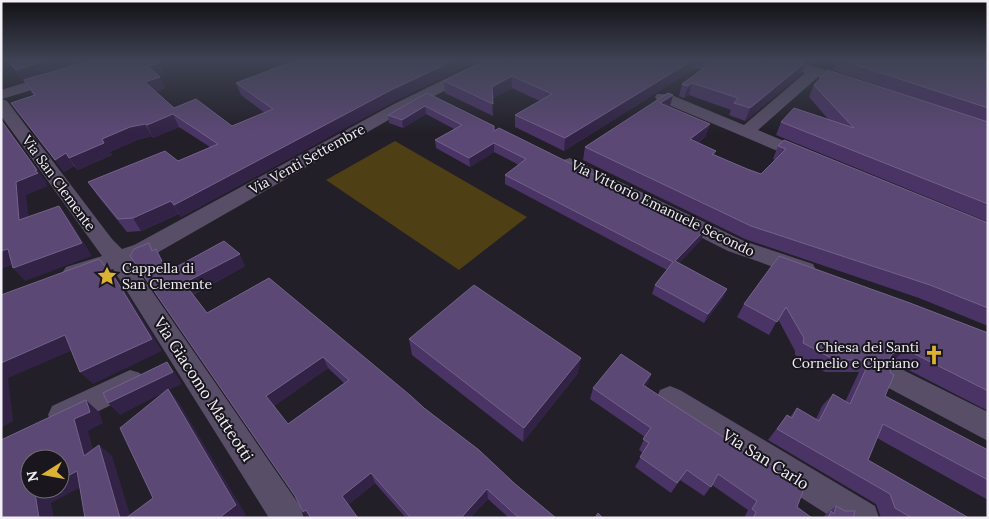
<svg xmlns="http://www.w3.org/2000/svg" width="989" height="519" viewBox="0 0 989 519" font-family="Lora,serif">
	<rect width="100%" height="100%" fill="#221f28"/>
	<path fill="#4e3f14" d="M395 141 527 217 459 270 326 180Z"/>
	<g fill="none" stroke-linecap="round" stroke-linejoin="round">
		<g fill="#584e67" fill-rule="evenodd">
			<path d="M100 60H123L121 63 2 99 7 101 112 239 122 249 134 245 394 104 484 60H503L501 63 406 110 150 257 132 262 300 506 304 518H269L113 269 74 281 66 279 62 273 66 267 102 256 1 116V90Z"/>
			<path d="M774 60H796L857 81 860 84 857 87 852 89 818 77 758 130 813 153 816 157 813 161 807 163 801 161 657 100 655 97 657 94H669L744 125 805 73 776 63Z"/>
			<path d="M570 158 744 241 813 264 816 270 813 276 805 278 728 251 563 168 561 164 563 160Z"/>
			<path d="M891 364 988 412V441L881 384 877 376 881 368Z"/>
			<path d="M130 370 140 373 144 382 140 391 72 424 62 428 52 424 48 415 52 406Z"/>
			<path d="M670 386 680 390 875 506 879 518H833L660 408 656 399 660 390Z"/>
		</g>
	</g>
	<g fill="#4a3365" fill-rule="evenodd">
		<path d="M1 60H158L165 74 159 76 165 88 156 92 174 108 232 126 265 113 241 95 236 83 393 102 181 217 179 214 141 231 127 232 97 195 88 182 178 161 210 147 179 127 153 138 152 136 137 140 110 152 112 155 78 170 74 166 64 172 11 103 34 96 24 81H23L12 66 1 69Z"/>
		<path d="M488 60H800L801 74 745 121 729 115 731 110 689 95 684 98 679 96 682 84 703 69H694L564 151 515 127V115L540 101 512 88 492 99 493 116 445 93 444 81Z"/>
		<path d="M802 60H819L814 64Z"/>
		<path d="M829 60H988V222L776 135 781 122 829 120 809 97 814 85 932 104 833 70 835 66Z"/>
		<path d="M427 93 494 131 701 240 679 263 727 289 723 298 704 323 652 294 655 285 667 270 505 184V175L519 165 494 152 470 167 436 148 435 140 454 129 426 114 403 128 389 123 388 115Z"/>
		<path d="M670 107 706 136 698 143 716 151 714 155 761 174 775 160 773 159 778 146 988 223V326L919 298 745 239 583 160 585 147Z"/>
		<path d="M149 243 153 250 164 261 169 270 245 266 193 295 207 313 269 278 514 483 556 518H509L488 499 470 518H406L375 483 348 505 358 518H308L303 512 295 496ZM328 368 344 383 288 424 274 406Z"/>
		<path d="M779 256 988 333V411L893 362 887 364 885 396 988 450V500L877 438 868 460 969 518H881L876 504 768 440 787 415 790 417 797 408 816 419 822 406 833 394 845 402 859 372H825L795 355V351L778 319 769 335 737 317 744 304Z"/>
		<path d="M409 339 578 373 523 442 412 355Z"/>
		<path d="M651 374 646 387 797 507 812 518H744L748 510 712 485 704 496 680 480 671 493 635 467 643 453 639 450 645 437 590 399 593 388Z"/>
		<path d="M836 506 853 518H823L825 515Z"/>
	</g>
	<g fill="#322346">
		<path d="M1 60H8L12 66 1 69Z"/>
		<path d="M48 60H93L23 81 16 70Z"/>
		<path d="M455 60H480L393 102 181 217 174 205 391 90Z"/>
		<path d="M693 60H697L694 69 564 151 565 138Z"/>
		<path d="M806 62 801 74 745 121 750 108Z"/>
		<path d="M160 63 165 74 154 78 148 66Z"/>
		<path d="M512 76V88L492 99V87Z"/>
		<path d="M160 77 165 88 151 94 145 82Z"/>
		<path d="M692 83 689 95 684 98 688 86Z"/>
		<path d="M673 95 670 107 660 103Z"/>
		<path d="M425 106 426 114 403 128 402 120Z"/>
		<path d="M173 114 179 127 153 138 147 125Z"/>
		<path d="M1 120 47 183H45L48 186 26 195 31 233 19 220Z"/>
		<path d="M145 124 152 136 137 140 110 152 112 155 78 170 69 158 102 139 130 127Z"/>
		<path d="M710 124 706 136 686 152 690 139Z"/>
		<path d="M494 143V152L470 167 469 158Z"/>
		<path d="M66 153 74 166 64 172 55 160Z"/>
		<path d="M171 201 179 214 141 231 133 218Z"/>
		<path d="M59 206 69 219 92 256 25 281 13 268Z"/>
		<path d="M705 230 701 240 672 270 675 261Z"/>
		<path d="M8 249 20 262 1 269V251Z"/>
		<path d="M156 249 164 261 174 284 167 272Z"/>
		<path d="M240 254 245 266 192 295 184 283Z"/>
		<path d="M115 278 125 291 162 351 93 384 80 372Z"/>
		<path d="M727 289 723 298 704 323 708 314Z"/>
		<path d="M65 335 78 348 8 378 13 421 1 428V363Z"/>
		<path d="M905 349 893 362 880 366 892 354Z"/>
		<path d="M323 357 328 368 273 407 266 396Z"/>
		<path d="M581 358 578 373 523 442 524 428Z"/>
		<path d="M167 362 176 374 182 384 169 390 178 401 246 515 242 518H219L169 390 120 415 108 403Z"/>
		<path d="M651 374 647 386 639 396 643 385Z"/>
		<path d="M86 400 99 412 103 423 88 431 98 467 84 456 74 419Z"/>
		<path d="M99 445 112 456 131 518H120Z"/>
		<path d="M77 471 92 481 51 503 54 518H39L35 493 42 489H60V480Z"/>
		<path d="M371 473 375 483 347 506 342 496Z"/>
		<path d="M487 489 488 499 470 518H461Z"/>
		<path d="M306 510 311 518H308L303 512Z"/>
	</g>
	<g fill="#5c4875" stroke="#736289" fill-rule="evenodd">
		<path d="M8 60H48L16 70Z"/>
		<path d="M92 60H157L160 63 148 66 160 77 145 82 174 108 196 99 232 126 273 109 236 83 297 60H455L391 90 174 205 171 201 133 218 118 219 88 182 165 151 178 161 218 144 173 114 147 125 145 124 130 127 102 139 104 143 69 158 66 153 55 160 11 103 35 95 24 80Z"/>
		<path d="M488 60H693L565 138 515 115 552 94 512 76 492 87 493 104 444 81Z"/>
		<path d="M709 60H800L806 62 750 108 734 103 738 98 692 83 688 86 682 84 711 63Z"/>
		<path d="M842 60H988V108Z"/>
		<path d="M828 70 988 122V204L781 122 794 108 854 128 814 85Z"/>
		<path d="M427 93 494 126V131L499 128 705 230 675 261 727 289 708 314 655 285 673 262 505 175 526 159 494 143 469 158 435 140 462 125 425 106 402 120 388 115Z"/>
		<path d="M668 93 673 95 660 103 710 124 690 139 716 151 712 154 747 169 761 174 786 149 778 146 784 140 988 223V308L930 285 751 226 585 147Z"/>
		<path d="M1 120 37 170 35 171 38 173 16 182 19 220 59 206 82 243 13 268 8 249 1 251Z"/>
		<path d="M224 241 240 254 184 283 207 313 269 278 411 396 424 408 479 450 514 483 556 518H519L487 489 461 518H411L371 473 342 496 358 518H311L306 510 303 512 295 496 130 256 134 249 149 243 152 251 156 249 167 272ZM323 357 349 380 288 424 266 396Z"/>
		<path d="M779 256 910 303 988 333V391L905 349 892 354 887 363 891 373 894 375 885 396 988 450V480L883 424 868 460 969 518H912L895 508 890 494 777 429 787 415 792 418 797 408 819 421 833 394 850 404 870 360H835L803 343 804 338 786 307 777 322 744 304Z"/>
		<path d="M99 259 115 278 152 339 80 372 65 335 1 363V295Z"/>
		<path d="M474 285 581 358 524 428 409 339Z"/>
		<path d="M621 354 651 374 643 385 757 459 759 457 805 486 797 507 812 518H753L756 512 752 509 757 501 718 474 711 487 687 470 677 483 640 457 649 443 643 439 651 428 593 388Z"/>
		<path d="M167 362 173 372 108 403 103 393Z"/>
		<path d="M168 389 236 505 219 518H126L153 498 120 428Z"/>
		<path d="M86 400 90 412 74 419 84 456 99 445 120 518H85L77 471 60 480V459H30V489H42L35 493 39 518H1V440Z"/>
		<path d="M836 506 845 511H855L853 518H828L831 511 834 514Z"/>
		<path d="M598 513 603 518H595Z"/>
	</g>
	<linearGradient id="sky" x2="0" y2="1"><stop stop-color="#131116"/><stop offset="0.45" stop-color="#3e4253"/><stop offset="1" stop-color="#3e4253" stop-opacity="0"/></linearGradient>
	<rect width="989" height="133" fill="url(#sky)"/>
	<defs>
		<symbol id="sight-bare" viewBox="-9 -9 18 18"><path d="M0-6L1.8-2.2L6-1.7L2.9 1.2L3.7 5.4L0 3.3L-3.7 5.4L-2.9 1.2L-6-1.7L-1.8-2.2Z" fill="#dcb233" stroke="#19161e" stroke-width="2.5" paint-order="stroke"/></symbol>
		<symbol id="church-bare" viewBox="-9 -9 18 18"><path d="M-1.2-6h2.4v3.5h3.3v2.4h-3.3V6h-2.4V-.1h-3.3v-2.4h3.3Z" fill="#dcb233" stroke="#19161e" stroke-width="2.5" paint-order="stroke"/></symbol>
	</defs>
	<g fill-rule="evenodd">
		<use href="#sight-bare" x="93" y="262" width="28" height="28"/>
		<use href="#church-bare" x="920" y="341" width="28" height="28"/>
	</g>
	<g text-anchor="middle" stroke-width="4" stroke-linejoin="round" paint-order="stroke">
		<g font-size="14" fill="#f2f0f6" stroke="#19161e">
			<text transform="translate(307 159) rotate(-29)" y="5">Via Venti Settembre</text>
			<text transform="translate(59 183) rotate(54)" y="5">Via San Clemente</text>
			<text transform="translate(663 208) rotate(26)" y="5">Via Vittorio Emanuele Secondo</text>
		</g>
		<g font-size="14" fill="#f2f0f6" stroke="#19161e" text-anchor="start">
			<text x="122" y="273">Cappella di<tspan x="122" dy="16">San Clemente</tspan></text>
			<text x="919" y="352" text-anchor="end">Chiesa dei Santi<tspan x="919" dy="16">Cornelio e Cipriano</tspan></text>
		</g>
		<g font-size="16" fill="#f2f0f6" stroke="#19161e">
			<text transform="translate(204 389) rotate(57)" y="6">Via Giacomo Matteotti</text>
			<text transform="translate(766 459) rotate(32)" y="6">Via San Carlo</text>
		</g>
	</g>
	<rect width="989" height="519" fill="none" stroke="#f2f0f6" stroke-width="5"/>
	<g transform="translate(45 474) rotate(259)"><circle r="24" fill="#19161e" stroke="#706d74"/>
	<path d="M0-4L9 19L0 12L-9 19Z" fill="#dcb233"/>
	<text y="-8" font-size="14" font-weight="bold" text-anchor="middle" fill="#f2f0f6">N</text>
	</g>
</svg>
